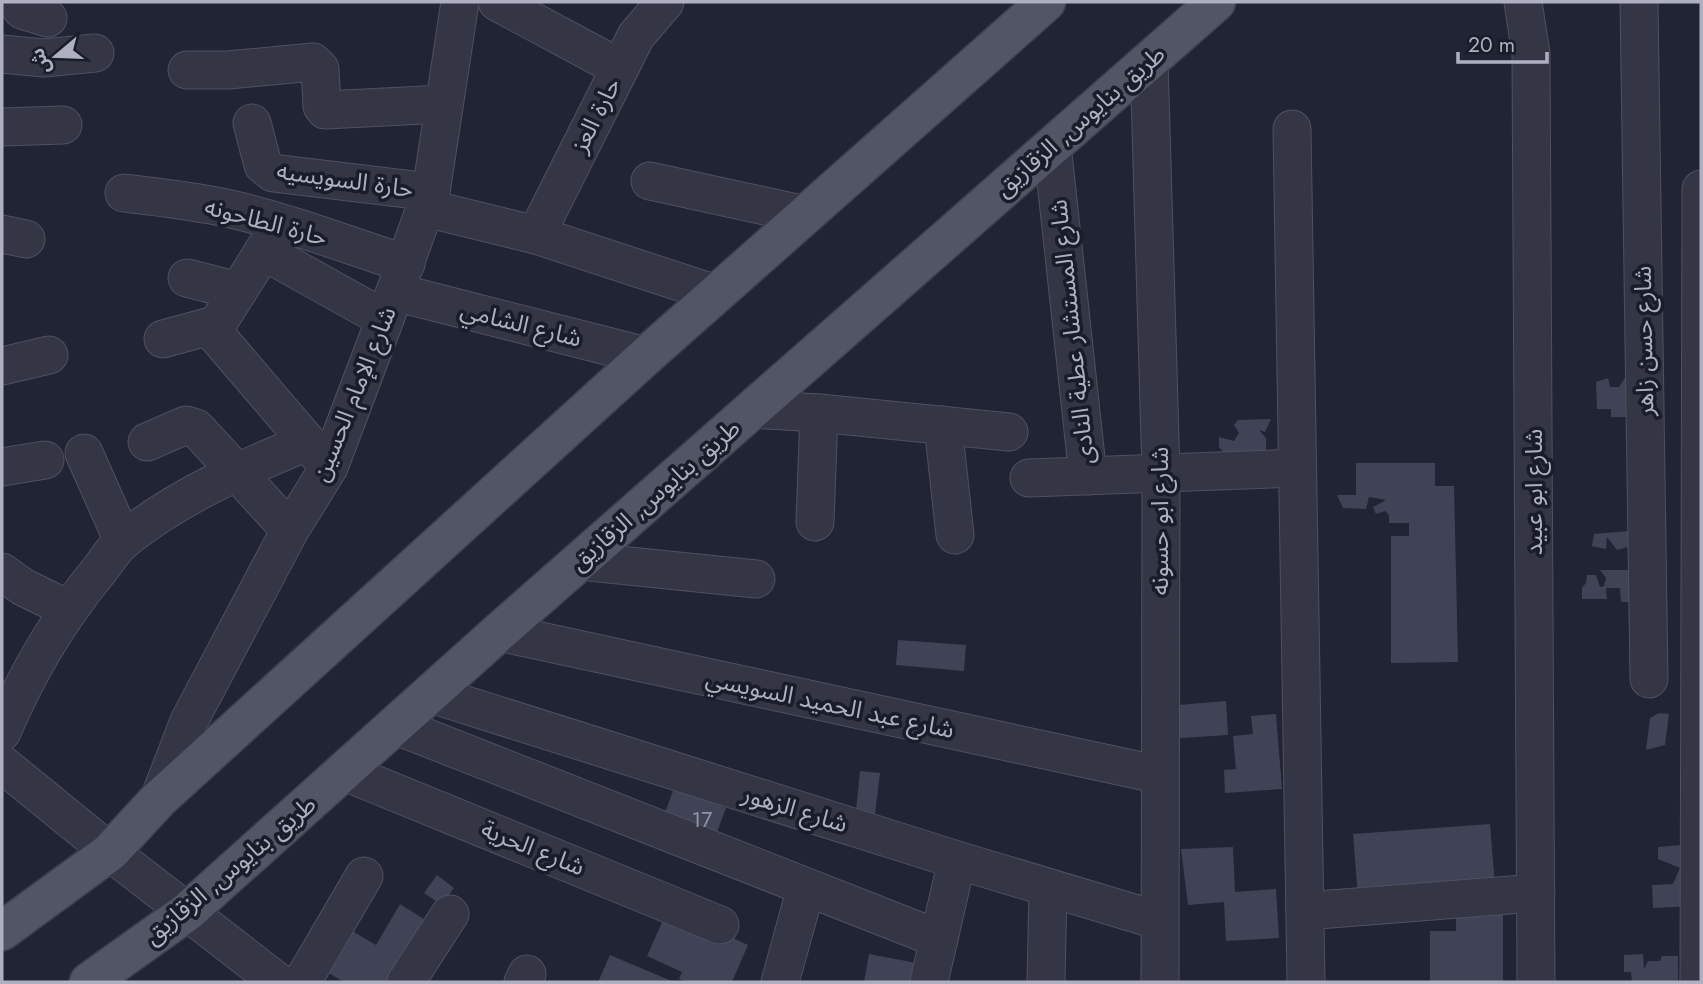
<svg xmlns="http://www.w3.org/2000/svg" width="1703" height="984" viewBox="0 0 1703 984" font-family="Jost,'Noto Sans Arabic',sans-serif">
	<rect width="100%" height="100%" fill="#212434"/>
	<g fill="#3f4355">
		<path d="M1626 376H1639L1640 417H1611V409H1597L1596 382 1608 378 1610 387H1619Z"/>
		<path d="M1271 419 1265 432 1259 430 1266 438V455H1226L1219 447V437L1234 441 1239 433 1234 425 1238 420Z"/>
		<path d="M1356 463H1435V486H1454L1458 662 1391 663V536H1409V523H1389V515L1385 511 1376 514 1373 507 1386 500 1369 497 1366 509 1343 508 1337 495H1356Z"/>
		<path d="M1629 531 1628 539 1632 546 1617 550 1607 537 1606 549 1592 546 1594 534Z"/>
		<path d="M1600 570H1632V602H1621L1620 588H1606L1607 599H1582V588L1586 583 1587 575H1596L1600 587 1604 586 1606 578Z"/>
		<path d="M898 640 966 645 964 671 896 665Z"/>
		<path d="M1226 701 1228 735 1180 738 1178 705Z"/>
		<path d="M1659 713 1669 714 1665 745 1646 750 1650 718Z"/>
		<path d="M1276 714 1282 789 1225 793 1224 770 1236 769 1233 736 1253 734 1251 716Z"/>
		<path d="M860 771 880 773 874 823 855 820Z"/>
		<path d="M674 788 726 808 712 845 660 826Z"/>
		<path d="M1490 824 1495 886 1358 897 1353 834Z"/>
		<path d="M1692 844 1696 906 1653 908 1652 885 1673 884 1680 868 1658 859V847Z"/>
		<path d="M1233 847 1235 892 1276 889 1279 938 1226 941 1224 902 1188 905 1181 849Z"/>
		<path d="M437 875 454 888 442 905 424 893Z"/>
		<path d="M400 904 432 924 398 982H344L322 969 347 928 376 945Z"/>
		<path d="M668 909 748 945 732 982H687L679 979 682 972 647 956Z"/>
		<path d="M1456 912 1503 913V982H1430V931H1456Z"/>
		<path d="M869 954 922 964 918 982H864Z"/>
		<path d="M1643 954 1644 969 1648 961H1660L1662 956H1678V982H1632L1631 972H1624V955Z"/>
		<path d="M610 955 674 982H598Z"/>
	</g>
	<g fill="none" stroke-linecap="round" stroke-linejoin="round">
		<defs>
			<g id="minor">
				<path d="M17 2 22 10 48 18"/>
				<path d="M497 2 620 68"/>
				<path d="M1523 2 1531 54 1536 982"/>
				<path d="M1639 2 1649 679"/>
				<path d="M2 54 44 58 95 53"/>
				<path d="M1149 60 1161 473 1160 982"/>
				<path d="M187 70H228L313 62 320 69 322 106 325 110 444 104"/>
				<path d="M252 123 263 165 273 173 431 192"/>
				<path d="M2 127 63 125"/>
				<path d="M1292 129 1306 982"/>
				<path d="M1052 145 1088 476"/>
				<path d="M650 181 806 215"/>
				<path d="M124 193C159 197 195 201 231 209 290 223 348 245 406 264"/>
				<path d="M426 208 536 235 716 294"/>
				<path d="M2 234 26 239"/>
				<path d="M536 235 636 36 665 2"/>
				<path d="M263 251 385 319"/>
				<path d="M187 278 238 291"/>
				<path d="M395 292 646 356"/>
				<path d="M213 331 276 231"/>
				<path d="M163 339 207 327 210 328 321 458"/>
				<path d="M2 366 49 355"/>
				<path d="M752 409 819 413 1009 432"/>
				<path d="M943 425 955 535"/>
				<path d="M147 442 186 425 196 428 290 530"/>
				<path d="M84 453 123 541"/>
				<path d="M2 467 45 460"/>
				<path d="M1029 478 1297 468"/>
				<path d="M815 522 819 413"/>
				<path d="M580 561 756 579"/>
				<path d="M2 572 23 587 68 609"/>
				<path d="M499 632 1160 775"/>
				<path d="M431 694 957 860 1160 921"/>
				<path d="M397 726 939 939"/>
				<path d="M2 732C27 673 56 623 97 573 106 562 114 548 124 540 178 496 244 468 307 442"/>
				<path d="M2 764 110 852 278 982"/>
				<path d="M345 772 720 925"/>
				<path d="M159 799 189 721 290 530 329 467 385 319 431 192 460 2"/>
				<path d="M1305 911 1536 893"/>
				<path d="M302 982 364 876"/>
				<path d="M406 982 450 914"/>
				<path d="M523 982 527 974"/>
				<path d="M780 982 806 888"/>
				<path d="M929 982 957 860"/>
				<path d="M1046 982 1048 888"/>
				<path d="M1699 982 1701 189"/>
			</g>
			<g id="major">
				<path d="M2 931 110 852 159 799 646 356 1046 2"/>
				<path d="M89 982 187 912 499 632 1216 2"/>
			</g>
		</defs>
		<use href="#minor" stroke="#4e5160" stroke-width="39"/>
		<use href="#major" stroke="#3d404e" stroke-width="41"/>
		<use href="#minor" stroke="#343645" stroke-width="37"/>
		<use href="#major" stroke="#525565" stroke-width="38"/>
	</g>
	<g text-anchor="middle" stroke-width="7" stroke-linejoin="round" paint-order="stroke">
		<g font-size="21" fill="#9295a7">
			<text x="702" y="827">17</text>
		</g>
		<g font-size="24" fill="#aeb0c2" stroke="#191c29">
			<text transform="translate(596 115) rotate(-63)" y="8">حارة العز</text>
			<text transform="translate(1080 121) rotate(-41)" y="8">طريق بنايوس, الزقازيق</text>
			<text transform="translate(345 180) rotate(8)" y="8">حارة السويسيه</text>
			<text transform="translate(266 222) rotate(15)" y="8">حارة الطاحونه</text>
			<text transform="translate(521 324) rotate(14)" y="8">شارع الشامي</text>
			<text transform="translate(1072 332) rotate(-96)" y="8">شارع المستشار عطية النادى</text>
			<text transform="translate(1644 341) rotate(-91)" y="8">شارع حسن زاهر</text>
			<text transform="translate(354 394) rotate(-68)" y="8">شارع الإمام الحسين</text>
			<text transform="translate(1534 492) rotate(-90)" y="8">شارع ابو عبيد</text>
			<text transform="translate(655 495) rotate(-41)" y="8">طريق بنايوس, الزقازيق</text>
			<text transform="translate(1160 521) rotate(-90)" y="8">شارع ابو حسونه</text>
			<text transform="translate(830 704) rotate(12)" y="8">شارع عبد الحميد السويسي</text>
			<text transform="translate(795 809) rotate(17)" y="8">شارع الزهور</text>
			<text transform="translate(533 848) rotate(22)" y="8">شارع الحرية</text>
			<text transform="translate(230 870) rotate(-40)" y="8">طريق بنايوس, الزقازيق</text>
		</g>
	</g>
	<rect width="1703" height="984" fill="none" stroke="#aeb0c2" stroke-width="7"/>
	<g transform="translate(56 56) rotate(251)" stroke="#191c29" stroke-width="5" paint-order="stroke">
	<path d="M0-5L12 26L0 18L-12 26Z" fill="#aeb0c2"/>
	<text y="-10" font-size="19" font-weight="bold" text-anchor="middle" fill="#aeb0c2">ش</text>
	</g>
	<path d="M1458 52v10h89v-10" fill="none" stroke="#aeb0c2" stroke-width="3.5"/>
	<text x="1468" y="52" font-size="21" fill="#aeb0c2" stroke="#191c29" stroke-width="5" paint-order="stroke">20 m</text>
</svg>
